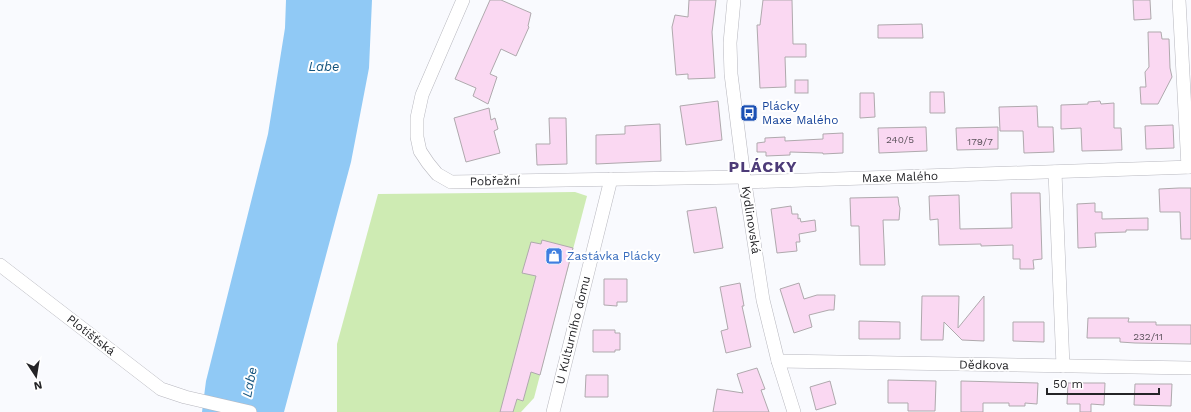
<svg xmlns="http://www.w3.org/2000/svg" width="1191" height="412" viewBox="0 0 1191 412" font-family="'Work Sans',sans-serif">
	<rect width="100%" height="100%" fill="#f9fafe"/>
	<path fill="#ceebb3" d="M575 192 587 196 534 398 521 412H337V344L378 194Z"/>
	<path fill="#90c9f5" d="M286 0H372L369 68 351 162 284 412H202L206 381 268 134 285 28Z"/>
	<g fill="#fad8f2" stroke="#afa9ad">
		<path d="M490 0H501L531 13 528 26 529 27 516 56 501 49 490 74 497 77 488 104 473 96 476 88 455 79Z"/>
		<path d="M689 0H716L712 32 715 78 688 79V74L676 75 672 27 675 15 688 17Z"/>
		<path d="M763 0H792L793 44H806V57H785L786 87 760 88 757 25H760Z"/>
		<path d="M1133 0H1150L1151 19 1134 20Z"/>
		<path d="M922 24 923 38H878V25Z"/>
		<path d="M1148 32H1161L1162 39H1169L1170 68 1172 77 1158 104H1141L1140 87H1146L1145 72 1149 67Z"/>
		<rect x="795" y="80" width="13" height="13"/>
		<path d="M930 92H944L945 113H930Z"/>
		<path d="M860 93H874L875 117 860 118Z"/>
		<path d="M718 101 722 140 686 145 680 106Z"/>
		<path d="M1100 101 1101 104 1114 103V128H1121L1122 150 1082 151 1081 128 1061 129V105L1088 104V102Z"/>
		<path d="M1037 106 1038 127H1053L1054 152 1024 153 1023 131H1000L999 107Z"/>
		<path d="M489 108 491 120 495 118 498 129 494 131 500 153 466 162 454 118Z"/>
		<path d="M549 118H566L567 164 537 165 536 144H550Z"/>
		<path d="M660 124 661 161 596 164V135L625 134V126Z"/>
		<path d="M1173 125 1174 148 1146 149 1145 126Z"/>
		<path d="M926 127 927 151 879 153 878 128Z"/>
		<path d="M998 127V149L957 150 956 128Z"/>
		<path d="M843 133V153L823 154V153L790 152V155L766 156V152H757V143L765 142V138L785 137V141L823 139V134Z"/>
		<path d="M1179 188H1191V239H1181L1180 212H1160L1159 189Z"/>
		<path d="M1011 193H1040L1042 259 1033 260 1034 269H1020V259H1013V245L981 246V244L939 245 938 219 930 220 929 196 959 195 960 229 1012 228Z"/>
		<path d="M898 197 899 205 900 208 899 220H883L885 265H860L859 226H851L850 198Z"/>
		<path d="M1095 203V212H1102V219L1148 218V230H1126V232L1095 233 1096 247 1078 248 1077 204Z"/>
		<path d="M791 206 792 214H798V219L800 218 801 222 815 220 816 231 799 234 800 242H796L797 251 777 253 771 209Z"/>
		<path d="M716 207 723 248 694 253 687 211Z"/>
		<path d="M542 240 573 248 540 375 531 372 523 401 517 399 513 412H500L536 276 522 273 531 242 541 244Z"/>
		<path d="M604 279H627V302H617V306L604 305Z"/>
		<path d="M740 283 744 306H742L751 347 726 353 721 331 728 329 720 287Z"/>
		<path d="M799 283 804 299 817 295H835L834 310H829L809 315 812 327 794 333 780 289Z"/>
		<path d="M922 296H959L958 328 984 296V341L962 340 944 322 943 340H921Z"/>
		<path d="M1088 318H1129L1128 322H1156V325H1191V344L1135 343 1120 342V338H1087Z"/>
		<path d="M859 321 900 322V339H859Z"/>
		<path d="M1013 322H1044V342L1013 341Z"/>
		<path d="M593 330H615V333H620V350H615V352H593Z"/>
		<path d="M757 368 765 389 761 390 769 412H713L717 389 743 393 737 374Z"/>
		<path d="M586 375H608V397H585Z"/>
		<path d="M888 380 936 381 935 411H908V403H888Z"/>
		<path d="M830 381 836 404 816 410 810 387Z"/>
		<path d="M961 381 1038 383 1037 404 1025 403V406H1009V403H983V412H961Z"/>
		<path d="M1068 383H1105L1104 405 1091 404V412H1080V404H1067Z"/>
		<path d="M1135 384H1172L1171 406 1134 405Z"/>
	</g>
	<g fill="none" stroke-linecap="round" stroke-linejoin="round">
		<defs>
			<g id="minor">
				<path d="M463 0 422 95 417 118V137L420 151 428 163 437 174 451 182 744 177"/>
				<path d="M734 0 730 43 731 74 744 177 763 300 778 361 794 412"/>
				<path d="M1179 0 1188 167"/>
				<path d="M1055 172 1063 366"/>
				<path d="M745 182 1191 167"/>
				<path d="M0 265 161 389 185 397 250 412"/>
				<path d="M778 361 1191 368"/>
				<path d="M553 412 611 179"/>
			</g>
		</defs>
		<use href="#minor" stroke="#b8b8bf" stroke-width="14"/>
		<use href="#minor" stroke="#fff" stroke-width="13"/>
	</g>
	<defs>
		<symbol id="bus-square" viewBox="-11 -11 22 22"><rect x="-9" y="-9" width="18" height="18" rx="4" fill="#1a4fb4" stroke="#fff"/><path d="M-5-6H5V4H4V6H2V4H-2V6H-4V4H-5ZM-3.5-4V0h7V-4ZM-3.5 1.2v1.5H-2V1.2ZM2 1.2v1.5H3.5V1.2Z" fill="#fff"/></symbol>
		<symbol id="shop-square" viewBox="-11 -11 22 22"><rect x="-9" y="-9" width="18" height="18" rx="4" fill="#3f7fe0" stroke="#fff"/><path d="M-5-2.5h2.3a2.7 3.5 0 0 1 5.4 0H5L5.5 6h-11ZM-1.5-2.5h3a1.5 2.3 0 0 0-3 0Z" fill="#fff"/></symbol>
	</defs>
	<g fill-rule="evenodd">
		<use href="#bus-square" x="739" y="103" width="20" height="20"/>
		<use href="#shop-square" x="544" y="246" width="20" height="20"/>
	</g>
	<g text-anchor="middle" stroke-width="4" stroke-linejoin="round" paint-order="stroke">
		<g font-size="10" fill="#5a515a">
			<text x="900" y="143">240/5</text>
			<text x="980" y="145">179/7</text>
			<text x="1148" y="340">232/11</text>
		</g>
		<g font-size="12" fill="#164399" stroke="#fff" text-anchor="start">
			<text x="762" y="110">Plácky<tspan x="762" dy="14">Maxe Malého</tspan></text>
		</g>
		<g font-size="12" fill="#242427" stroke="#fff">
			<text transform="translate(900 177) rotate(-2)" y="4">Maxe Malého</text>
			<text transform="translate(495 181) rotate(-1)" y="4">Pobřežní</text>
			<text transform="translate(751 220) rotate(81)" y="4">Kydlinovská</text>
			<text transform="translate(573 330) rotate(-76)" y="4">U Kulturního domu</text>
			<text transform="translate(91 335) rotate(38)" y="4">Plotišťská</text>
			<text transform="translate(984 365) rotate(1)" y="4">Dědkova</text>
		</g>
		<g font-size="12" fill="#366cbe" stroke="#fff" text-anchor="start">
			<text x="567" y="260">Zastávka Plácky</text>
		</g>
		<g font-size="13" font-style="italic" fill="#12537d" stroke="#fff">
			<text x="324" y="71">Labe</text>
			<text transform="translate(249 382) rotate(-79)" y="5">Labe</text>
		</g>
		<g font-size="16" font-weight="bold" letter-spacing="1" fill="#4d3b78" stroke="#fff">
			<text x="763" y="172">PLÁCKY</text>
		</g>
	</g>
	<g transform="translate(36 376) rotate(168)" stroke="#ffffff" stroke-width="3" paint-order="stroke">
	<path d="M0-3L7 15L0 10L-7 15Z" fill="#242427"/>
	<text y="-6" font-size="11" font-weight="bold" text-anchor="middle" fill="#242427">N</text>
	</g>
	<path d="M1047 388v6h112v-6" fill="none" stroke="#242427" stroke-width="2"/>
	<text x="1053" y="388" font-size="12" fill="#242427" stroke="#ffffff" stroke-width="3" paint-order="stroke">50 m</text>
</svg>
